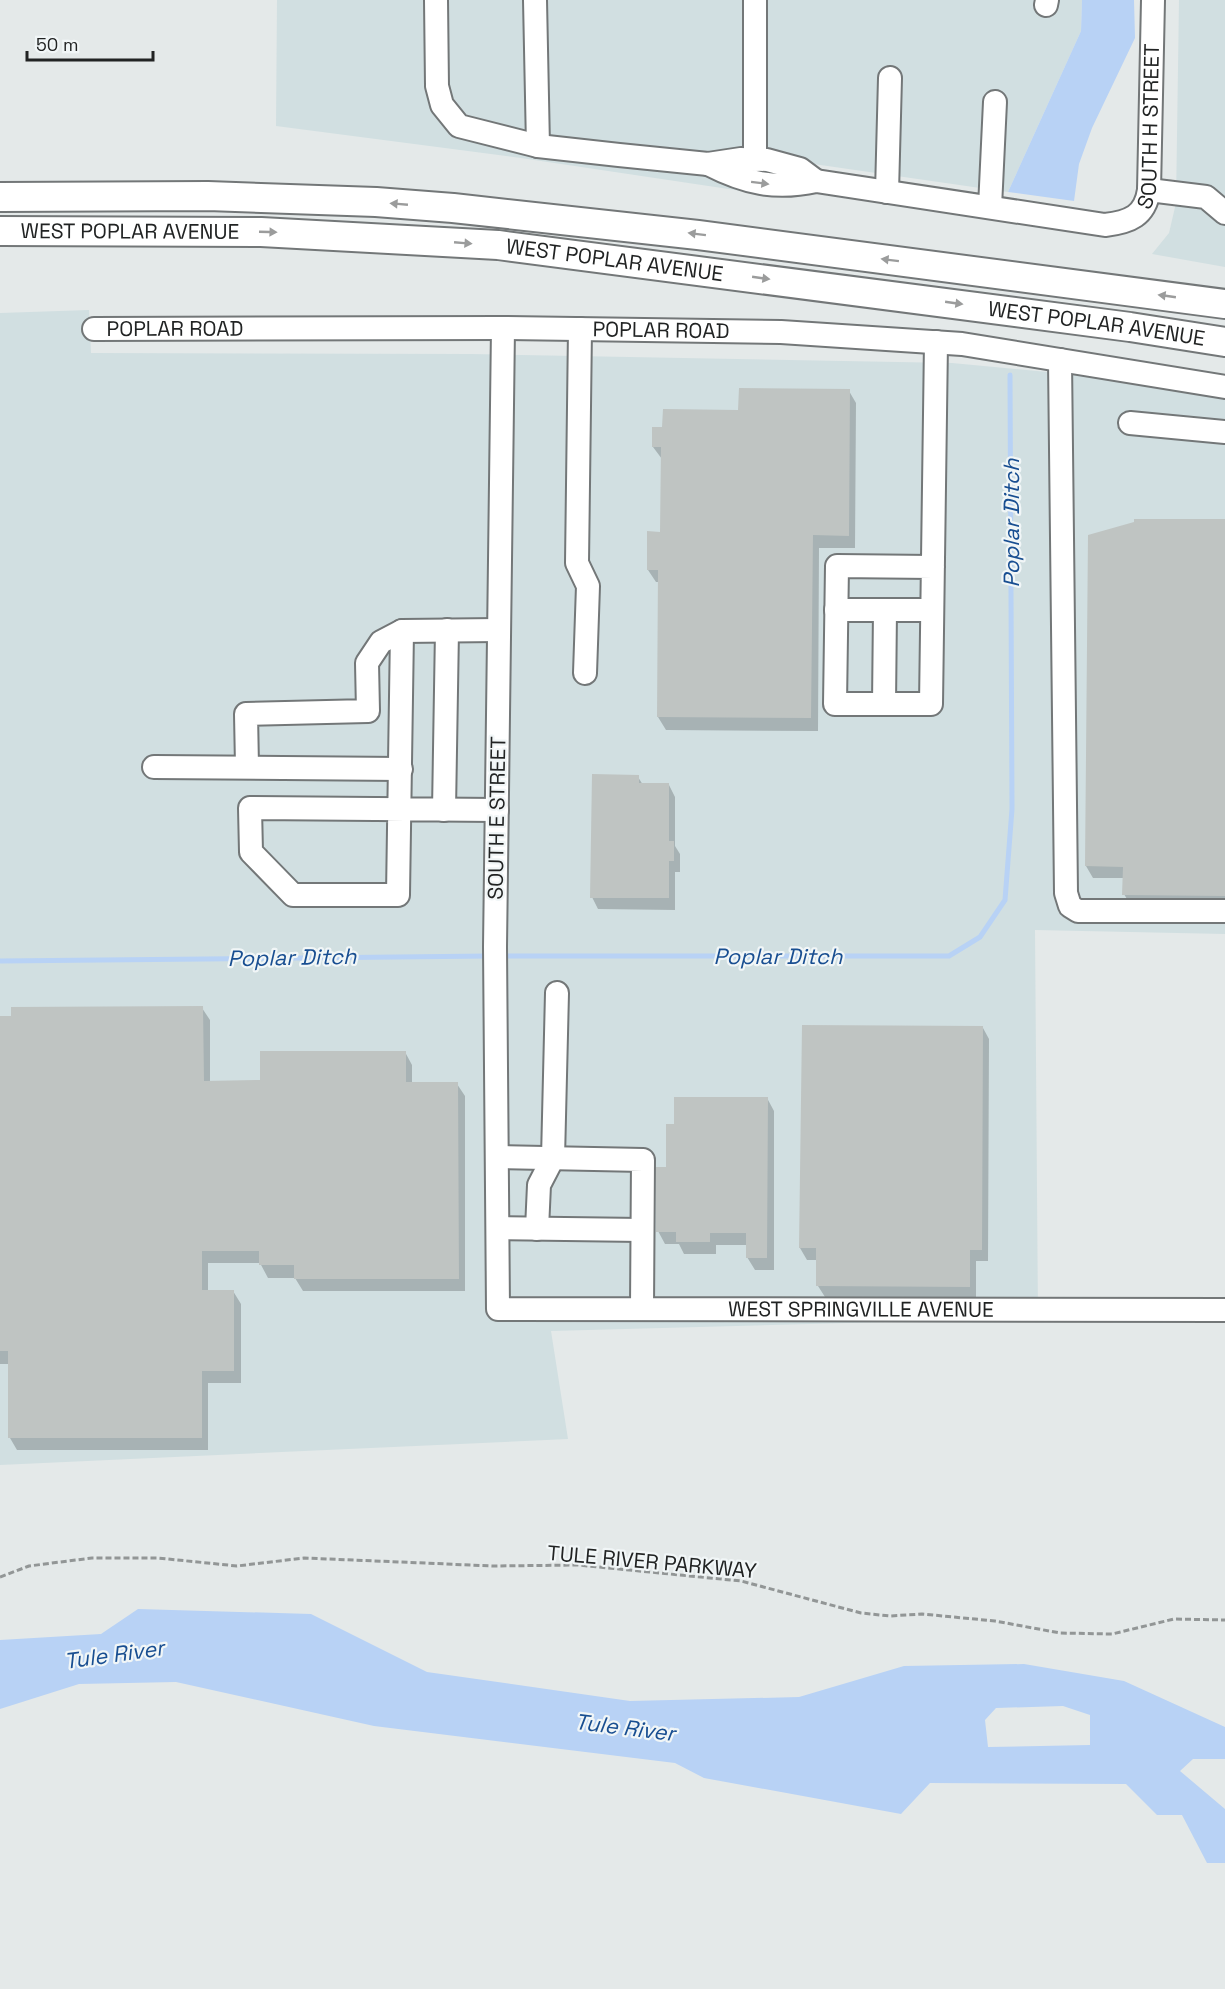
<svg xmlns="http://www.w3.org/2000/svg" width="1225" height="1989" viewBox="0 0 1225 1989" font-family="'Space Grotesk',sans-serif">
	<rect width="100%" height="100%" fill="#e4e9e9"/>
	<g fill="#d1dfe1">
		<path d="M277 0H1082L1081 31 1008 192 765 157 762 194 521 158 276 126Z"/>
		<path d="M1179 0H1225V267L1152 254 1169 233 1176 203Z"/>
		<path d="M89 310 91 353 471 354 952 363 1225 389V934L1035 930 1038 1318 551 1331 568 1439 0 1465V313Z"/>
	</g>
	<g fill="#b8d2f5" fill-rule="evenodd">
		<path d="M1082 0H1134L1135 38 1092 128 1079 164 1074 201 1008 192 1081 31Z"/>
		<path d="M138 1609 311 1614 427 1672 630 1701 799 1697 904 1666 1024 1664 1124 1681 1225 1727V1759H1193L1180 1771 1225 1809V1863H1207L1182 1815H1157L1126 1784 930 1783 901 1814 704 1778 675 1763 374 1726 176 1682 79 1684 0 1709V1640L101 1634ZM1063 1706 1090 1715V1745L988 1747 985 1720 996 1708Z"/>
	</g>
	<g fill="#0003">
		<path d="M849 391 856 403 855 548H819L818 731 666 730 658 717 659 582H656L648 570 661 533 662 459 653 447 664 429Z"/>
		<path d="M1225 521V907L1131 906 1124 894V878H1093L1086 866Z"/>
		<path d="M638 777 643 785H669L675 797V846L680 854V872H675V910L598 909 592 897Z"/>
		<path d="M202 1008 210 1020V1082H262L405 1052 412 1065V1084H457L465 1096V1291H303L295 1278H268L260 1263H208V1291H233L241 1304V1383H208V1450H17L10 1438V1364H0V1018Z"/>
		<path d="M983 1028 989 1039 988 1261H976V1299L825 1297 818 1286V1260H807L800 1248Z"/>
		<path d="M767 1098 774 1111V1270H755L747 1257 748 1245H716V1254H684L679 1244H665L658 1231 668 1169Z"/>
	</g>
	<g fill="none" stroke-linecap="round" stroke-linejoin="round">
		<g stroke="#b8d2f5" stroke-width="5">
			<path d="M500 956H949L980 937 1005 900 1012 809 1010 375"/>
			<path d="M0 961 490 956"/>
		</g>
	</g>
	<g fill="#bfc4c2">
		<path d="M739 388 850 389 849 536 813 535 811 718 657 717 658 570H647V531L660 532 661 447H652V427H662L663 409 738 410Z"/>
		<path d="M1134 519H1225V896L1122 895 1123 867 1085 866 1088 535 1134 522Z"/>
		<path d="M592 774 639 775V783H669V841H674V861H669V898H590Z"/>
		<path d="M203 1006 204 1081 260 1080V1051H406V1082H458L459 1279H294V1265H259V1251H202V1290H234V1371H202V1438H8V1351H0V1016H11V1007Z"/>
		<path d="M802 1025 983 1026 982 1250H970V1287L816 1286V1248H799Z"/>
		<path d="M674 1097H768L767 1258H746V1233H710V1242H676V1232H656V1167H666V1124H674Z"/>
	</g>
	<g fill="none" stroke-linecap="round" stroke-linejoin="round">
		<defs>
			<g id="minor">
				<path d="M436 0 437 86 442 105 459 126 538 146 619 155 708 164 741 159 767 160 800 169 816 181"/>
				<path d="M535 0 538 146"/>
				<path d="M1046 5 1047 0"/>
				<path d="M755 160V0"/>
				<path id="s1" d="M708 164C745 183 775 190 816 181L1105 225C1130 222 1145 216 1149 190L1153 0"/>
				<path d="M1149 190 1206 197 1225 213"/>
				<path d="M887 192 890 78"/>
				<path d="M990 207 995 102"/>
				<path id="s2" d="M503 328 495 947 498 1309 1225 1310"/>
				<path id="s3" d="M94 329 503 328 781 332 962 344 1225 387"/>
				<path d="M580 329 577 563 588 586 585 673"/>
				<path d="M1060 360 1066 893 1070 906 1078 911H1225"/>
				<path d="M1130 423 1225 432"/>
				<path d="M933 567 837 566 835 704H931L936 342"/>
				<path d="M836 610H932"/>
				<path d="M402 631 398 895H293L251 852 250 808C333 809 415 810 497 810"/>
				<path d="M884 704 885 610"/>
				<path d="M247 766 246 714 368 711 367 663 381 642 402 631 499 630"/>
				<path d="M154 767 401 769"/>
				<path d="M444 810 447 630"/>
				<path d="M497 1157 643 1160 642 1308"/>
				<path d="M498 1228 642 1230"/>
				<path d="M537 1229 539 1185 553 1158 557 993"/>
			</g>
			<g id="major">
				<path d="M0 197 208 196 376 202 453 208 698 235 1225 304"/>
				<path id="s4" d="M0 231 261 232 498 245 1130 327 1225 342"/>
			</g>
		</defs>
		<use href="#minor" stroke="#737778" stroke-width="26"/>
		<use href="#major" stroke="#737778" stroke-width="32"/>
		<path stroke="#929696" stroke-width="3" stroke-dasharray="6 3" stroke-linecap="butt" d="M0 1577 29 1566 92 1558H158L237 1566 304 1558 494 1566 578 1565 741 1581 861 1613 890 1616 922 1614 995 1621 1060 1633 1112 1634 1174 1619 1225 1620"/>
		<use href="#minor" stroke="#fff" stroke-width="22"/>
		<use href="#major" stroke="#fff" stroke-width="28"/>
	</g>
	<defs><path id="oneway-solid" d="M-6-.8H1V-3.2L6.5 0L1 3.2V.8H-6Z" transform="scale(1.5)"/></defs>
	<g fill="#9b9c9c">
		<use href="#oneway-solid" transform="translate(760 183) rotate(7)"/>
		<use href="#oneway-solid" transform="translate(399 204) rotate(-175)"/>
		<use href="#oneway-solid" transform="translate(268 232) rotate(2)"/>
		<use href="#oneway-solid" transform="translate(697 234) rotate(-173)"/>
		<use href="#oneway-solid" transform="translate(463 243) rotate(5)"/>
		<use href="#oneway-solid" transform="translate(890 260) rotate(-173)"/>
		<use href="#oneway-solid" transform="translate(761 278) rotate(8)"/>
		<use href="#oneway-solid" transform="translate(1167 296) rotate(-172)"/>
		<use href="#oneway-solid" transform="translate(954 303) rotate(8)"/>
	</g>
	<g text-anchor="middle" stroke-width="4.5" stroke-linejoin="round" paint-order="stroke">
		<g font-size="21" fill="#212323" stroke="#f1f6f7">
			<text dy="7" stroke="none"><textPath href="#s1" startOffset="530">SOUTH H STREET</textPath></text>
			<text dy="7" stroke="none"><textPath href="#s4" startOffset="130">WEST POPLAR AVENUE</textPath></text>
			<text dy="7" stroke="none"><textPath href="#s4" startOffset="616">WEST POPLAR AVENUE</textPath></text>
			<text dy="7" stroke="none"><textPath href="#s4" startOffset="1102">WEST POPLAR AVENUE</textPath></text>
			<text dy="7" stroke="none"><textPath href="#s3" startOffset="81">POPLAR ROAD</textPath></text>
			<text dy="7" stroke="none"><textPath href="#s3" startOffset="567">POPLAR ROAD</textPath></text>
			<text transform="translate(497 818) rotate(-89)" y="7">SOUTH E STREET</text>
			<text dy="7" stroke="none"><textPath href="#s2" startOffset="1344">WEST SPRINGVILLE AVENUE</textPath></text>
			<text transform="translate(652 1562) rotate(5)" y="7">TULE RIVER PARKWAY</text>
		</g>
		<g font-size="22" font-style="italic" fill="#184e91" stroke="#f1f6f7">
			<text transform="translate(1011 523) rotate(-90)" y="8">Poplar Ditch</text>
			<text x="778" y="964">Poplar Ditch</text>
			<text transform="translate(292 957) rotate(-1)" y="8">Poplar Ditch</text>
			<text transform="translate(114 1654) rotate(-8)" y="8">Tule River</text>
			<text transform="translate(625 1727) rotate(7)" y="8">Tule River</text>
		</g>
	</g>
	<path d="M27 51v9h126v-9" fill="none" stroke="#212323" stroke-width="3"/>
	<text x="36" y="51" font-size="18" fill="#212323" stroke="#f1f6f7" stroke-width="4.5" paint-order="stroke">50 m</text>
</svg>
